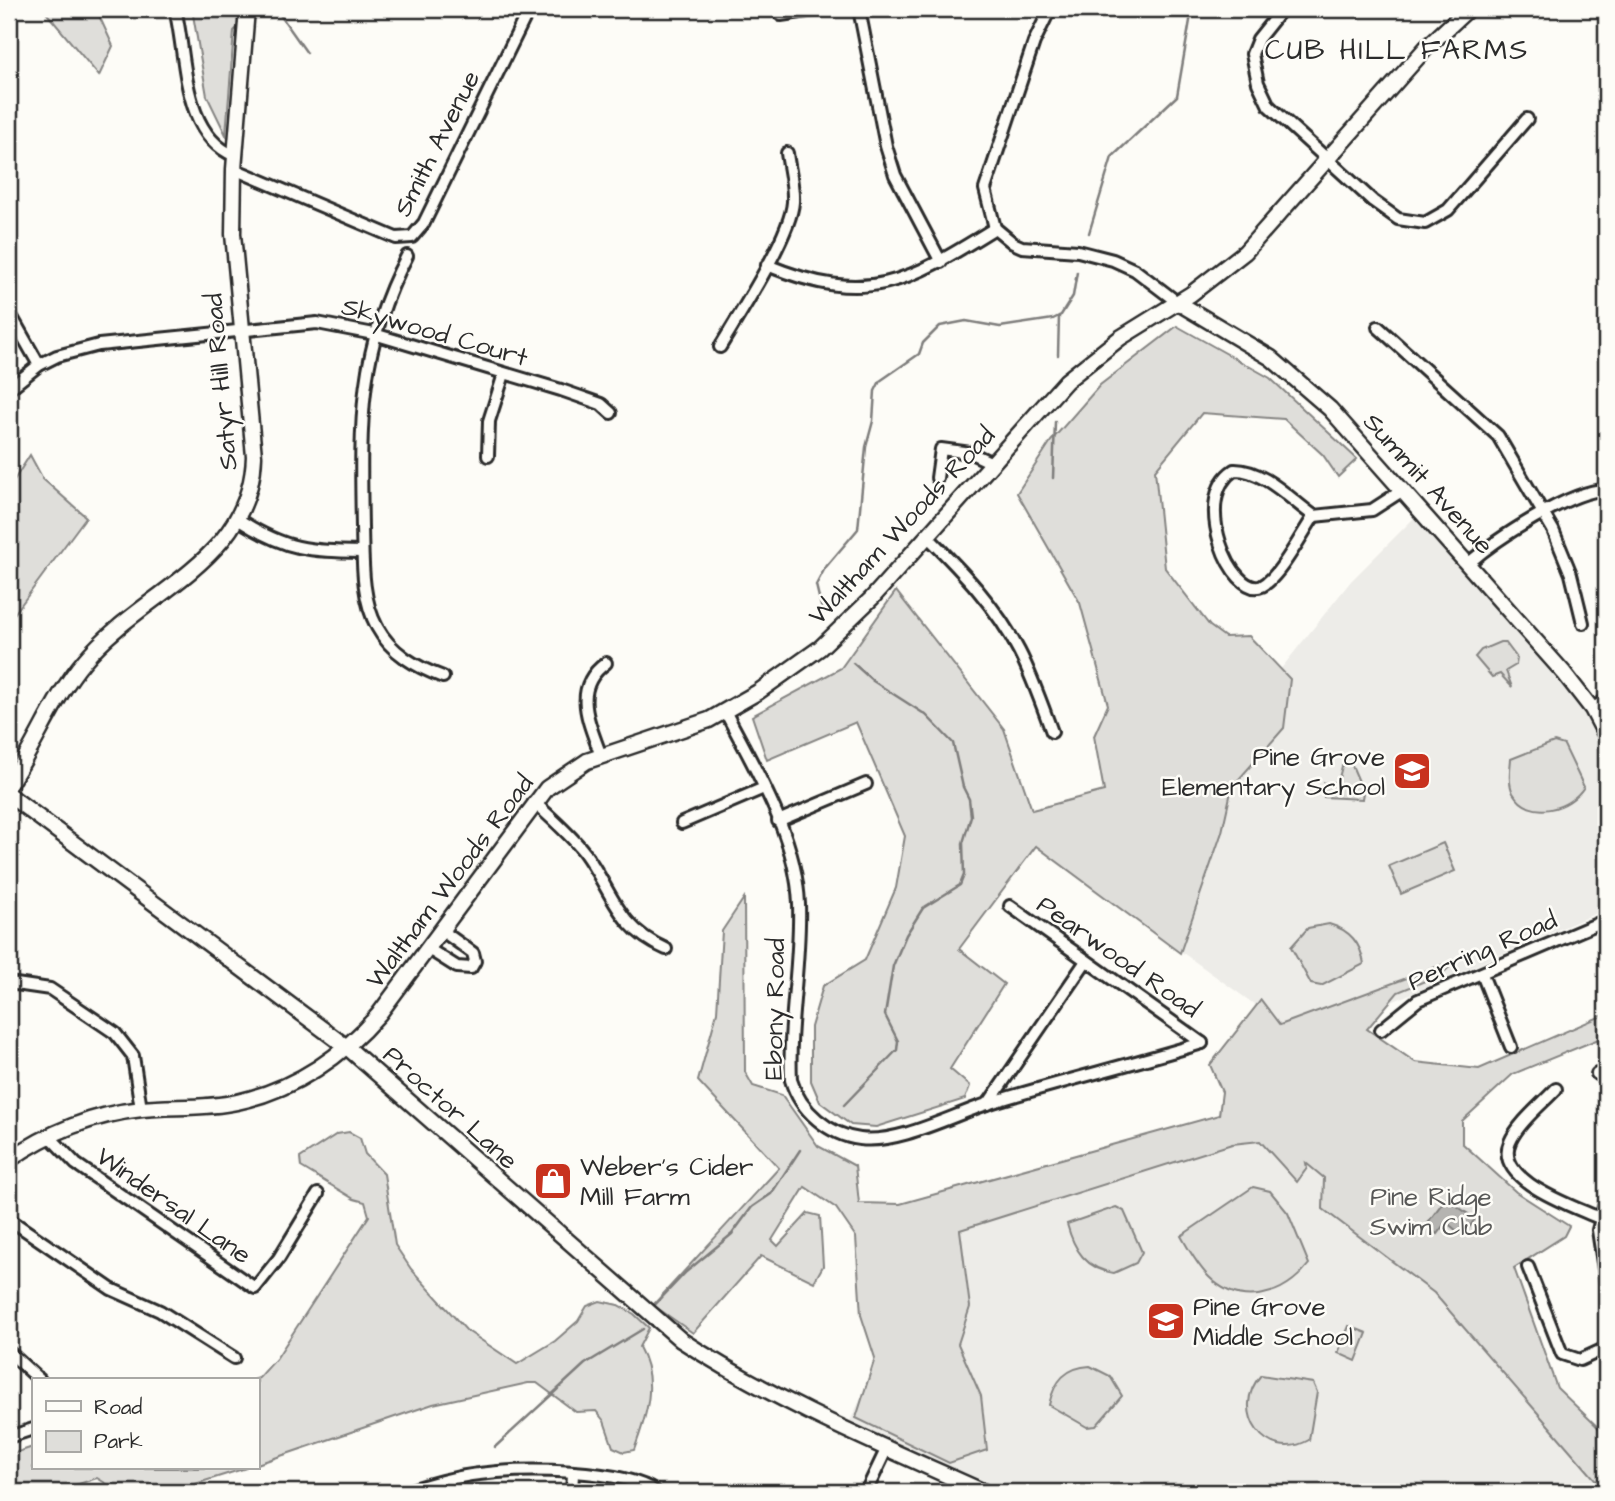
<svg xmlns="http://www.w3.org/2000/svg" width="1615" height="1501" viewBox="0 0 1615 1501" font-family="'Architects Daughter',sans-serif">
	<rect width="100%" height="100%" fill="#fdfcf7"/>
	<filter id="ink" filterUnits="userSpaceOnUse"><feTurbulence type="fractalNoise" baseFrequency=".0143" numOctaves="2"/><feDisplacementMap in="SourceGraphic" scale="14" xChannelSelector="R" yChannelSelector="G"/><feConvolveMatrix kernelMatrix="1 2 1 2 8 2 1 2 1" color-interpolation-filters="sRGB"/></filter>
	<g filter="url(#ink)">
		<g fill="#edece8">
			<path d="M1415 517 1542 658 1591 723 1606 750V909L1304 1040 1151 930 1272 680 1351 581Z"/>
			<path d="M1268 1132 1324 1178 1323 1210 1434 1293 1605 1492H991L848 1425 885 1349 863 1258Z"/>
		</g>
		<g fill="#dfdeda" stroke="#858482" stroke-width="2">
			<path d="M43 9H96L113 46 99 76Z"/>
			<path d="M192 9H256L234 31 226 135 207 96Z"/>
			<path d="M1177 326 1270 378 1357 459 1338 477 1323 455 1284 419 1202 413 1155 470 1165 568 1210 626 1225 637 1249 636 1290 679 1284 728 1232 787 1222 832 1180 953 1036 846 959 949 1004 984 950 1069 970 1086 965 1099 876 1127 851 1125 820 1102 811 1081V1027L823 986 865 960 896 888 905 836 856 722 767 760 752 716 841 668 896 591 1004 729 1032 810 1104 791 1094 736 1108 705 1080 603 1017 493 1051 441 1100 385Z"/>
			<path d="M30 455 43 479 86 517 9 621V488Z"/>
			<path d="M1500 642H1505L1517 658 1516 665 1506 671 1512 687 1500 674 1492 677 1475 657 1481 650Z"/>
			<path d="M1554 742 1564 745 1584 787C1570 809 1530 822 1513 793 1508 783 1510 770 1511 759Z"/>
			<path d="M1351 763 1360 784 1364 786 1362 799 1324 797V783L1338 782 1342 766Z"/>
			<path d="M1443 843 1455 871 1401 894 1389 866Z"/>
			<path d="M744 898 745 1072 753 1086 782 1095 818 1146 855 1166 859 1203 900 1204 1219 1115 1222 1092 1210 1065 1261 1000 1280 1025 1458 959 1442 974 1398 992 1367 1029 1415 1062 1479 1069 1606 1014V1036L1513 1074 1462 1121V1143L1516 1192 1569 1226 1564 1236 1514 1268 1557 1388 1606 1435V1492L1434 1293 1323 1209 1324 1178 1306 1163 1307 1168 1297 1182 1260 1141 1232 1144 960 1230 970 1307 958 1344 981 1396 987 1450 949 1463 856 1418 875 1358 861 1315 856 1237 836 1208 805 1187 772 1240 778 1246 808 1213 820 1216 823 1266 814 1282 761 1256 693 1333 653 1305 779 1168 698 1081 717 1012 722 931Z"/>
			<path d="M1329 924C1350 930 1361 943 1364 964L1321 986 1311 984 1291 947 1308 928Z"/>
			<path d="M349 1132 360 1138 365 1154 384 1174 395 1245 411 1269 466 1330 517 1364 555 1341 578 1321 587 1306 600 1301 618 1305 634 1314 649 1328 639 1347C658 1381 647 1415 634 1450L624 1452 613 1447 604 1421 596 1411 576 1412 537 1383H528L433 1404 257 1464V1380H253L259 1378 276 1359 369 1216 365 1202 354 1199 301 1167 300 1158 337 1134Z"/>
			<path d="M1253 1187 1270 1191 1288 1213 1309 1264C1284 1296 1241 1309 1209 1277 1197 1265 1189 1250 1181 1236Z"/>
			<path d="M1116 1207 1124 1211 1142 1252 1136 1263 1114 1273C1086 1269 1074 1250 1067 1224Z"/>
			<path d="M1349 1326 1367 1333 1356 1361 1338 1353Z"/>
			<path d="M1090 1366 1110 1376 1122 1396 1096 1426 1087 1427 1049 1405C1054 1381 1066 1367 1090 1366Z"/>
			<path d="M1261 1375 1313 1383 1317 1392 1309 1440C1266 1464 1229 1411 1261 1375Z"/>
			<path d="M33 1447V1468H246L170 1492H120L97 1478 54 1492H9V1455Z"/>
		</g>
		<path fill="#b5b4b1" stroke="#7e7d7b" stroke-width="2" d="M1446 1198 1475 1219 1463 1236 1446 1222 1437 1234 1426 1225Z"/>
		<g fill="none" stroke-linecap="round" stroke-linejoin="round">
			<g stroke="#7e7d7b" stroke-width="2.5">
				<path d="M276 9 307 53"/>
				<path d="M1089 233 1112 157 1177 96 1192 9"/>
				<path d="M1058 355 1059 316"/>
				<path d="M1053 478 1055 422"/>
				<path d="M822 610 816 585 825 568 858 529 866 447 873 421 875 391 880 381 919 354 923 343 940 326 966 321 1000 327 1053 319 1061 315 1073 296 1077 272"/>
				<path d="M844 1105 897 1050 898 1041 885 1015 893 966 906 935 923 908 960 885 964 875 963 843 971 816 969 799 963 787 953 743 926 715 873 681 853 663"/>
				<path d="M651 1309 686 1272 732 1234 752 1207 771 1194 800 1150"/>
				<path d="M495 1447 585 1364 643 1329"/>
			</g>
			<defs>
				<g id="street">
					<path d="M175 9C187 56 181 134 235 156"/>
					<path d="M859 9 886 146 895 175 941 262"/>
					<path d="M1050 9 1034 42 985 189 995 228 1013 243 1022 247 1078 251 1113 260 1135 270 1177 302"/>
					<path d="M1282 9 1258 39 1252 54 1258 83 1269 106 1373 201 1398 219 1425 223 1448 210 1527 119"/>
					<path d="M781 15 821 9"/>
					<path d="M234 169 396 238 412 237 424 223 529 9"/>
					<path d="M407 256C358 348 360 426 362 527 363 559 361 598 377 627 391 653 416 667 443 677"/>
					<path d="M767 265C868 307 908 282 995 228"/>
					<path d="M9 312 39 365"/>
					<path d="M1378 327 1498 436 1553 530 1571 574 1583 623"/>
					<path d="M720 347C739 315 791 235 793 202 794 186 789 169 787 153"/>
					<path d="M9 389 39 365 57 356 99 345 317 323 374 334 561 390 601 404 611 413"/>
					<path d="M488 456 489 421 504 374"/>
					<path d="M1234 470C1263 469 1291 500 1314 516 1303 532 1279 578 1262 586 1232 599 1190 498 1234 470Z"/>
					<path d="M937 478 941 449 971 453 992 463"/>
					<path d="M1314 516 1372 510 1403 490"/>
					<path d="M239 520C286 550 308 551 362 552"/>
					<path d="M927 536C962 571 996 606 1019 651 1032 676 1042 705 1052 732"/>
					<path d="M1469 563C1495 540 1572 489 1606 490"/>
					<path d="M1592 709 1606 700"/>
					<path d="M725 711C756 771 796 835 799 904 801 963 788 1022 791 1080 800 1111 829 1135 860 1139 900 1144 954 1114 993 1102 1062 1081 1133 1064 1202 1043"/>
					<path d="M601 756C589 722 571 688 606 663"/>
					<path d="M534 802C551 818 570 834 584 852 613 892 617 928 666 949"/>
					<path d="M778 821 866 784"/>
					<path d="M682 823 764 788"/>
					<path d="M1010 906 1202 1043"/>
					<path d="M427 948 457 967 471 968 475 961 473 953 441 930"/>
					<path d="M1482 974 1511 1047"/>
					<path d="M9 983 50 989 115 1033 133 1056 141 1109"/>
					<path d="M1381 1030 1418 1000 1606 920"/>
					<path d="M1597 1074 1606 1075"/>
					<path d="M1556 1089C1542 1104 1518 1123 1510 1142 1493 1180 1573 1206 1599 1218"/>
					<path d="M988 1104 1086 961"/>
					<path d="M49 1136 76 1164 255 1288 279 1258 318 1194"/>
					<path d="M1606 1200 1598 1230 1606 1283"/>
					<path d="M9 1219 111 1289 160 1311 234 1358"/>
					<path d="M1528 1267 1562 1354 1580 1360 1606 1348"/>
					<path d="M9 1352 40 1380"/>
					<path d="M9 1437 33 1429"/>
					<path d="M405 1492C429 1484 454 1477 479 1474 521 1468 623 1468 656 1492"/>
					<path d="M572 1492 573 1474"/>
					<path d="M866 1492 887 1448"/>
				</g>
				<g id="secondary">
					<path d="M1177 302 1271 358 1330 409 1564 673 1592 709 1606 736"/>
					<path d="M9 784C36 745 53 698 84 661 143 590 251 562 254 456L233 234 234 169 247 9"/>
					<path d="M9 795 348 1048 681 1340C776 1402 882 1446 984 1492"/>
					<path d="M9 1160C47 1133 94 1114 142 1109 173 1106 205 1109 237 1102 295 1089 341 1058 379 1014L547 788 587 761 709 720 758 692 820 648 872 598 1066 381 1120 338 1191 294 1245 252 1426 48 1468 9"/>
				</g>
			</defs>
			<use href="#street" stroke="#2b2b2b" stroke-width="16"/>
			<use href="#secondary" stroke="#2b2b2b" stroke-width="19"/>
			<use href="#street" stroke="#fdfcf7" stroke-width="10"/>
			<use href="#secondary" stroke="#fdfcf7" stroke-width="14"/>
		</g>
	</g>
	<defs>
		<symbol id="school-square" viewBox="-11 -11 22 22"><rect x="-9" y="-9" width="18" height="18" rx="4" fill="#c8321e" stroke="#fdfcf7"/><path d="M0-5L7-2L0 1L-7-2ZM-4 1L0 2.5L4 1V4Q0 6-4 4Z" fill="#fff"/></symbol>
		<symbol id="shop-square" viewBox="-11 -11 22 22"><rect x="-9" y="-9" width="18" height="18" rx="4" fill="#c8321e" stroke="#fdfcf7"/><path d="M-5-2.5h2.3a2.7 3.5 0 0 1 5.4 0H5L5.5 6h-11ZM-1.5-2.5h3a1.5 2.3 0 0 0-3 0Z" fill="#fff"/></symbol>
	</defs>
	<g fill-rule="evenodd">
		<use href="#school-square" x="1390" y="749" width="44" height="44"/>
		<use href="#shop-square" x="531" y="1159" width="44" height="44"/>
		<use href="#school-square" x="1144" y="1299" width="44" height="44"/>
	</g>
	<g text-anchor="middle" stroke-width="5" stroke-linejoin="round" paint-order="stroke">
		<g font-size="26" fill="#2b2b2b" stroke="#fdfcf7">
			<text transform="translate(436 143) rotate(-63)" y="9">Smith Avenue</text>
			<text transform="translate(435 331) rotate(16)" y="9">Skywood Court</text>
			<text transform="translate(220 382) rotate(-95)" y="9">Satyr Hill Road</text>
			<text transform="translate(1429 483) rotate(48)" y="9">Summit Avenue</text>
			<text transform="translate(901 525) rotate(-47)" y="9">Waltham Woods Road</text>
			<text transform="translate(449 881) rotate(-53)" y="9">Waltham Woods Road</text>
			<text transform="translate(1482 950) rotate(-24)" y="9">Perring Road</text>
			<text transform="translate(1119 956) rotate(35)" y="9">Pearwood Road</text>
			<text transform="translate(774 1009) rotate(-89)" y="9">Ebony Road</text>
			<text transform="translate(451 1107) rotate(42)" y="9">Proctor Lane</text>
			<text transform="translate(174 1205) rotate(35)" y="9">Windersal Lane</text>
		</g>
		<g font-size="26" fill="#2b2b2b" stroke="#fdfcf7" text-anchor="start">
			<text x="1385" y="765" text-anchor="end">Pine Grove<tspan x="1385" dy="30">Elementary School</tspan></text>
			<text x="580" y="1175">Weber's Cider<tspan x="580" dy="30">Mill Farm</tspan></text>
			<text x="1193" y="1315">Pine Grove<tspan x="1193" dy="30">Middle School</tspan></text>
		</g>
		<g font-size="26" fill="#585857" stroke="#fdfcf7">
			<text x="1431" y="1205">Pine Ridge<tspan x="1431" dy="30">Swim Club</tspan></text>
		</g>
		<g font-size="28" letter-spacing="2" fill="#2b2b2b" stroke="#fdfcf7">
			<text x="1397" y="59">CUB HILL FARMS</text>
		</g>
	</g>
	<rect width="1615" height="1501" fill="none" stroke="#fdfcf7" stroke-width="35"/>
	<rect x="18" y="18" width="1580" height="1466" fill="none" stroke="#2b2b2b" stroke-width="2.5" filter="url(#ink)"/>
	<rect x="32" y="1378" width="228" height="91" fill="#fdfcf7" stroke="#a9a8a5" stroke-width="2"/>
	<rect x="46" y="1401" width="35" height="10" fill="#fdfcf7" stroke="#a9a8a5" stroke-width="2"/>
	<text x="94" y="1414" font-size="21" fill="#2b2b2b">Road</text>
	<rect x="46" y="1431" width="35" height="21" fill="#dfdeda" stroke="#a9a8a5" stroke-width="2"/>
	<text x="94" y="1448" font-size="21" fill="#2b2b2b">Park</text>
</svg>
